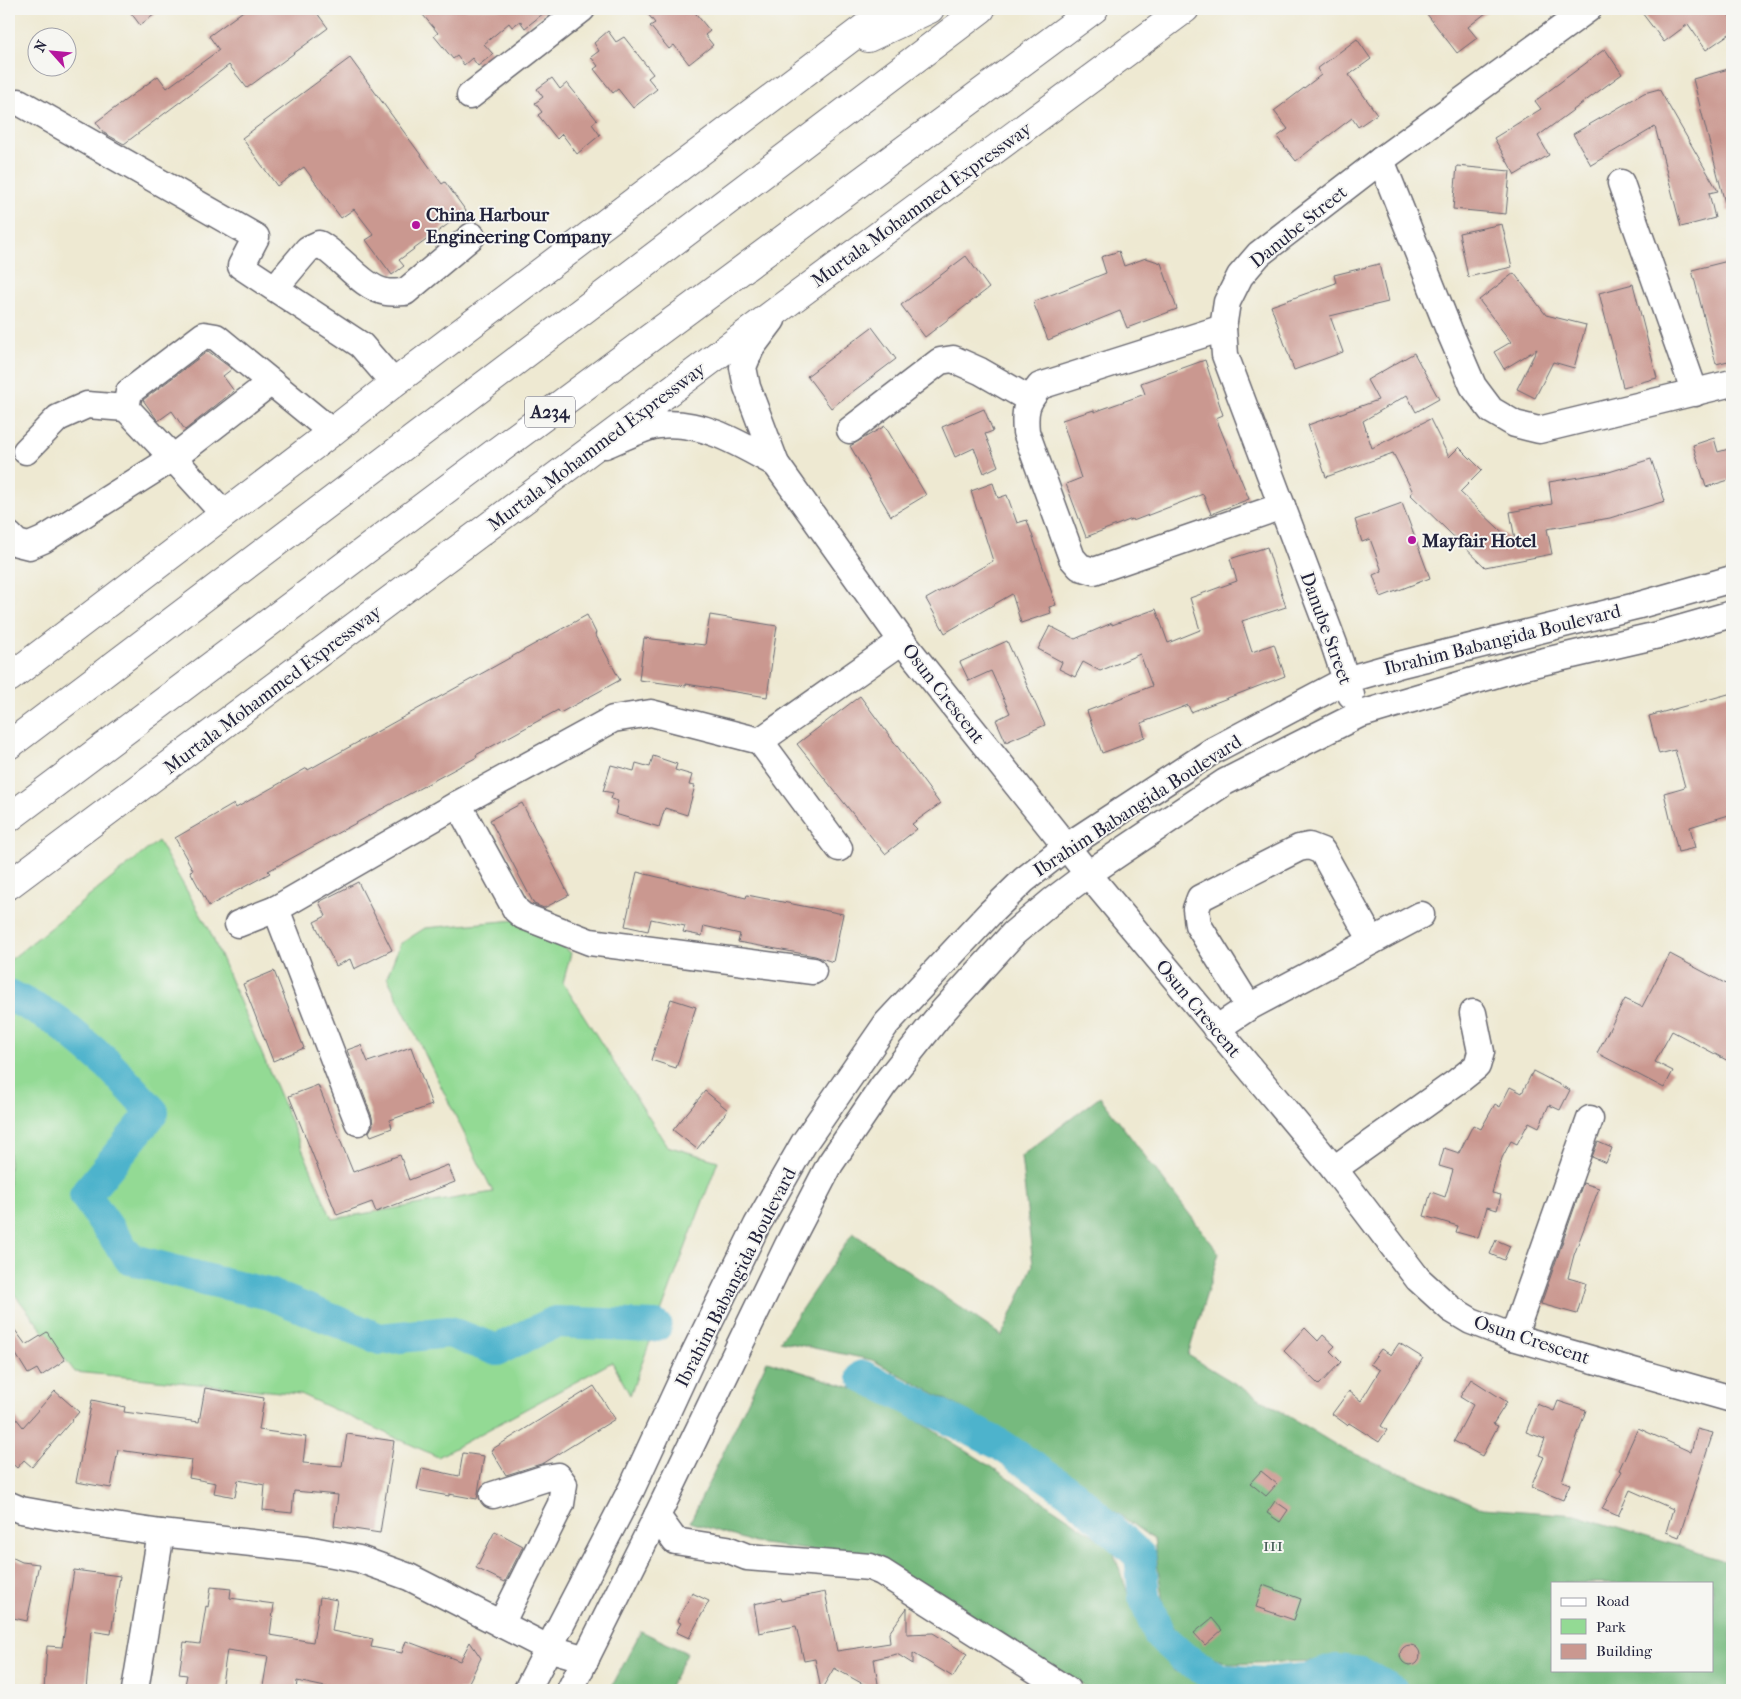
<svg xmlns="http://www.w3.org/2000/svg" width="1741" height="1699" viewBox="0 0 1741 1699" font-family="'IM FELL French Canon',serif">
	<rect width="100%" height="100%" fill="#f6f6f2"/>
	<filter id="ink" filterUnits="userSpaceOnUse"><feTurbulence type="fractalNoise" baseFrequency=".02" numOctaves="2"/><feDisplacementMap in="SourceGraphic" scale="10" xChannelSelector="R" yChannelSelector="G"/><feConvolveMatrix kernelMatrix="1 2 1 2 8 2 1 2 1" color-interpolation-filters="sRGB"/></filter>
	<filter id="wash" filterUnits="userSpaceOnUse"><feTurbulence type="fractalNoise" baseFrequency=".0096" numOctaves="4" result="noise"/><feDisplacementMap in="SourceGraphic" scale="20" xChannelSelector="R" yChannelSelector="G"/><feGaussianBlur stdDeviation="1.12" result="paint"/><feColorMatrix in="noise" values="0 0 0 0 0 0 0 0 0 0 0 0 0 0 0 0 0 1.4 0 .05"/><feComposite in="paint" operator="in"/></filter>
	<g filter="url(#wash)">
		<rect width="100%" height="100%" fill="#eee9d2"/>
		<path fill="#93da94" stroke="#5a7e68" d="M158 841 209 929 332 1219 493 1192 387 977 400 944 425 928 528 919 571 953 563 983 667 1146 718 1161 630 1395 612 1362 438 1457 300 1394 75 1372 9 1287V961Z"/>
		<g fill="#76ba7e" stroke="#4c6e5c" fill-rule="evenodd">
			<path d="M1100 1097 1219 1253 1188 1355 1341 1448 1483 1508 1576 1515 1732 1563V1690H1406L1367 1661H1310L1229 1664 1184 1644 1164 1611 1154 1540 1005 1431 872 1360 780 1341 853 1233 1002 1336 1033 1265 1021 1156ZM1552 1583H1712V1670H1552Z"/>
			<path d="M767 1361 878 1396 989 1465 1112 1548 1131 1602 1174 1671 1230 1690H1091L877 1559 755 1543 690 1522Z"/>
			<path d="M641 1631 687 1653 668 1690H610Z"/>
		</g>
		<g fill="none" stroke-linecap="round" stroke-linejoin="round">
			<g stroke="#4db3cc" stroke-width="32">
				<path d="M9 995 56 1020 109 1065 153 1112 85 1195 130 1259 212 1281 269 1294 380 1339 449 1332 497 1350 555 1322 656 1326"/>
				<path d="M863 1376 1001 1445 1075 1496 1140 1556 1144 1597 1160 1636 1184 1658 1221 1680 1265 1683 1305 1679 1336 1670 1361 1673 1392 1690"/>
			</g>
		</g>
		<g id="blocks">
			<g fill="#ca9890">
				<path d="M128 9H162L140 25Z"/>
				<path d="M246 9H314L328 28 247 88 229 65 124 144 104 133 96 122 158 76 167 88 219 50 209 36Z"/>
				<path d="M418 9H549L525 28 520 21 512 27 509 23 484 44 493 54 478 66 472 58 464 65 457 56 453 59 434 36 438 33Z"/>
				<path d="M644 9H692L710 31 705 35 713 45 689 64 674 45 669 49 650 26 655 23Z"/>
				<path d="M1423 9H1491L1468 27 1477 38 1457 53Z"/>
				<path d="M1639 9H1725L1732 20V32L1706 50 1688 24 1664 42Z"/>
				<path d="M608 31 616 42 624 37 653 74 648 78 657 89 633 108 618 89 613 93 594 69 598 66 591 57 599 51 594 43Z"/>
				<path d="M1357 39 1371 59 1349 75 1377 114 1358 127 1352 118 1296 161 1277 137 1288 129 1274 111 1321 75 1317 69Z"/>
				<path d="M1605 49 1622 74 1538 136 1549 155 1515 175 1494 138 1541 109 1535 101Z"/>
				<path d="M350 58 442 184 445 182 466 211 399 260 404 266 392 275 366 240 374 235 354 209 341 218 304 167 277 186 242 138Z"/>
				<path d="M1732 68V211H1727L1693 79Z"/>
				<path d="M552 78 560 89 567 83 597 120 592 124 600 135 577 154 562 134 557 139 538 115 542 112 535 103 543 97 537 89Z"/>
				<path d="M1659 89 1718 191 1709 193 1715 218 1681 227 1655 127 1591 165 1573 134 1644 93Z"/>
				<path d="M1457 166 1510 171 1506 214 1453 209Z"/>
				<path d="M1502 224 1512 267 1468 277 1459 233Z"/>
				<path d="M1119 251 1124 266 1146 258 1161 263 1177 309 1127 328 1120 311 1048 340 1033 302 1106 273 1101 257Z"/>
				<path d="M966 256 989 288 925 337 901 305Z"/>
				<path d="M1732 260V360L1716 364 1692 270Z"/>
				<path d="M1379 264 1388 302 1330 316 1343 352 1294 370 1271 306 1336 283 1334 275Z"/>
				<path d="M1514 273 1546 315 1586 325 1574 368 1553 362 1535 398 1517 389 1537 349 1504 369 1494 352 1511 342 1479 300Z"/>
				<path d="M1633 284 1657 378 1623 387 1599 293Z"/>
				<path d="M872 327 896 359 831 408 807 376Z"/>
				<path d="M208 351 232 369 223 376 234 391 185 430 172 411 158 421 143 400Z"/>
				<path d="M1414 353 1439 399 1416 412 1407 395 1363 421 1372 448 1430 419 1449 457 1459 447 1482 470 1460 492 1516 545 1510 512 1552 504 1549 482 1609 472 1651 459 1665 501 1610 518 1547 529 1552 554 1485 567 1410 494 1413 492 1393 453 1326 477 1308 425 1378 400 1367 380Z"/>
				<path d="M1205 360 1223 415 1216 418 1249 499 1211 514 1203 494 1133 521 1132 519 1086 537 1066 484 1081 478 1062 420 1094 410V412L1145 394 1141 383Z"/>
				<path d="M984 409 993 431 985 434 998 466 984 473 974 448 955 457 942 427Z"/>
				<path d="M885 426 926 495 891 516 850 446Z"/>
				<path d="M1714 438 1718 452 1732 448V479L1706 487 1693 445Z"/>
				<path d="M993 483 998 498 1007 495 1017 523 1027 520 1056 605 1049 607 1051 613 1021 623 1012 594 945 633 926 599 993 561 971 491Z"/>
				<path d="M1402 503 1430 578 1381 597 1373 575 1382 571 1370 539 1362 542 1355 520Z"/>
				<path d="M1267 547 1286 607 1242 621 1252 652 1274 644 1285 676 1191 712 1188 705 1141 723 1145 737 1102 753 1087 711 1152 686 1140 654 1100 671 1083 662 1075 677 1059 669 1062 662 1038 649 1050 626 1075 639 1112 623V625L1156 609 1168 643 1200 630 1190 598 1237 581 1230 559Z"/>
				<path d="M587 615 596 633 595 634 620 680 560 713 558 710 476 755 477 757 268 871 270 873 209 906 190 871 193 870 175 838 234 804 236 808 307 768 308 770Z"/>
				<path d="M710 615 777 626 767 697 686 684V686L639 680 644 638 705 645Z"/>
				<path d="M1007 641 1045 725 1006 742 996 720 1010 713 991 671 969 681 960 662Z"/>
				<path d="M1732 693V814L1690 827 1695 848 1678 852 1664 793 1685 787 1675 750 1659 754 1649 716Z"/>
				<path d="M860 696 940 804 912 824 917 829 885 854 797 744Z"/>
				<path d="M653 756 677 764 675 770 692 775 689 785 695 786 687 815 665 808 659 827 615 814 618 801 611 799 613 793 603 791 611 765 634 771 636 763 650 767Z"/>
				<path d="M522 803 569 895 544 908 534 904 490 820Z"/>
				<path d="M637 872 746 898 747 895 843 914 833 962 815 956 738 942 740 934 704 926 702 936 683 932 685 926 651 919 648 931 625 926Z"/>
				<path d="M358 882 392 950 354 969 350 959 336 966 314 922 326 916 319 902Z"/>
				<path d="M1670 954 1732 987V1063L1672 1031 1655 1062 1673 1071 1664 1088 1597 1053 1625 999 1642 1007Z"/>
				<path d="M274 971 304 1048 273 1061 243 984Z"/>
				<path d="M671 999 696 1007 676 1068 651 1060Z"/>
				<path d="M361 1045 368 1062 411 1047 432 1105 390 1120 392 1128 371 1136 369 1132 373 1125 372 1117 347 1050Z"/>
				<path d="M1533 1071 1570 1090 1560 1110 1549 1105 1539 1127 1529 1122 1517 1144 1511 1141 1502 1158 1492 1193 1501 1195 1497 1210 1487 1207 1478 1238 1456 1232 1458 1226 1424 1216 1431 1192 1445 1197 1453 1170 1439 1166 1444 1148 1459 1153 1473 1125 1481 1129 1495 1104 1500 1107 1510 1087 1522 1093Z"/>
				<path d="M318 1085 353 1172 400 1155 409 1180 448 1165 455 1182 376 1212 372 1202 337 1215 289 1096Z"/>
				<path d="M705 1091 728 1110 697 1149 673 1130Z"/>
				<path d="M1598 1142 1612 1148 1606 1163 1592 1157Z"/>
				<path d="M1583 1183 1599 1188 1574 1255 1568 1278 1586 1283 1577 1314 1541 1304Z"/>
				<path d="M1496 1240 1510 1246 1504 1260 1490 1254Z"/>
				<path d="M9 1322 26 1345 47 1332 65 1360 41 1376 37 1369 28 1374 9 1343Z"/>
				<path d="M1305 1328 1318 1341 1323 1335 1335 1346 1330 1351 1341 1362 1319 1385 1284 1351Z"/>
				<path d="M1399 1343 1423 1358 1381 1426 1387 1430 1379 1442 1349 1423 1347 1425 1332 1414 1349 1391 1361 1401 1380 1370 1370 1364 1381 1349 1391 1355Z"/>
				<path d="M1471 1379 1507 1402 1493 1424 1498 1426 1482 1456 1454 1441 1473 1405 1460 1397Z"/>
				<path d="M594 1386 615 1419 544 1463 506 1475 491 1450Z"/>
				<path d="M205 1388 264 1398 259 1430 306 1437 303 1463 342 1466 347 1434 394 1441 380 1533 334 1526 338 1495 294 1491 292 1513 263 1510 265 1485 238 1480 235 1497 214 1493 216 1483 189 1478 192 1460 118 1450 111 1488 76 1482 92 1400 125 1407 124 1412 199 1422Z"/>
				<path d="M55 1391 79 1412 32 1467 24 1460 17 1468 9 1461V1409L23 1427Z"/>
				<path d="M1558 1401 1586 1410 1562 1481 1570 1484 1563 1500 1531 1487 1544 1457 1539 1455 1545 1439 1526 1432 1537 1404 1554 1411Z"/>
				<path d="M1638 1428 1691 1452 1697 1429 1713 1433 1679 1537 1666 1532 1673 1509 1630 1490 1618 1516 1602 1509 1622 1471 1619 1470Z"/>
				<path d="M463 1453 484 1456 477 1499 449 1494V1496L417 1490 422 1468 459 1476Z"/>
				<path d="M1261 1471 1277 1484 1266 1496 1250 1483Z"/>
				<path d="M1275 1501 1288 1510 1280 1522 1267 1513Z"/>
				<path d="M495 1531 523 1546 505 1582 476 1568Z"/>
				<path d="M9 1556 22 1562 39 1564 27 1621 9 1617Z"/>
				<path d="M74 1570 120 1576 111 1634 91 1631 86 1690H44L47 1646 62 1647Z"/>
				<path d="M1263 1585 1301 1599 1294 1620 1256 1607Z"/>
				<path d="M211 1587 231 1589 230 1598 274 1604 270 1635 313 1642 320 1597 337 1600 332 1631 373 1639 371 1647 402 1653 406 1641 460 1661 470 1642 481 1658 465 1690H330V1688L297 1681 296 1690H292L263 1686 268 1656 227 1650 221 1690H184L187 1675 179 1674 184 1642 200 1644 206 1606 208 1607Z"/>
				<path d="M825 1592 837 1651 890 1643 889 1633 907 1608V1634L933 1633 967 1654 953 1677 913 1653V1664L897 1654 874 1659 879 1690H874L834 1668 821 1690 815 1659 804 1661 796 1626 759 1633 754 1604 781 1598 782 1601Z"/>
				<path d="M692 1593 709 1601 689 1638 676 1632 681 1623 677 1621Z"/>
				<path d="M1212 1618 1222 1630 1205 1645 1194 1633Z"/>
				<circle cx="1410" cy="1655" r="10"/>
			</g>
		</g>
	</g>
	<g filter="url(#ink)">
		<use href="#blocks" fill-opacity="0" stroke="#696870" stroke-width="1"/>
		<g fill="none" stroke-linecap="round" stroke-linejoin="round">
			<defs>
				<g id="minor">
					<path d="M470 96 582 9"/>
					<path d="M19 102 256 237 241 266 361 345 394 383"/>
					<path d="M1381 160 1449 330 1473 386 1491 410 1515 424 1539 430 1732 383"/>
					<path d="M1621 183 1695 393"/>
					<path d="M275 288 308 249 319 244C340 255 362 288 386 292 392 293 399 292 405 292L472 236"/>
					<path d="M772 320 751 348 743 367 747 387 776 464 902 641 1088 874 1334 1169 1418 1279 1451 1309 1471 1321 1513 1337 1732 1399"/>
					<path d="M1223 328 1040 386C1026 403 1024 410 1026 432L1072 558 1080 567 1094 571 1282 506"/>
					<path d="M850 430 940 361 953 359 980 371 1029 399"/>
					<path d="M605 445C618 440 646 426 659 425 702 420 740 444 776 464"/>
					<path d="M26 451 58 418 87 405 126 408"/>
					<path d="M224 514 173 458 271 382 332 432"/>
					<path d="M9 535 17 543 29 546 43 540 173 458 126 408 129 392 204 335 216 337 271 382"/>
					<path d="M1351 695 1334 644 1225 355 1223 328 1227 302 1240 276 1259 254 1381 160 1588 9"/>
					<path d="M760 741 839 848"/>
					<path d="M458 804 516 910 523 916 590 942 813 971"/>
					<path d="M276 909 358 1122"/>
					<path d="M238 924 276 909 458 804 613 719 651 713 760 741 902 641"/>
					<path d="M1249 1007 1198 925 1196 909 1200 898 1299 848 1309 846 1322 851 1372 941"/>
					<path d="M1216 1029 1249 1007 1421 915"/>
					<path d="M1334 1169 1458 1081 1477 1066 1481 1052 1473 1013"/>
					<path d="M1513 1337 1590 1119"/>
					<path d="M493 1495 546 1478 558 1476 564 1484 561 1504 501 1624"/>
					<path d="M9 1505 21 1510 94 1523 161 1533 307 1549 359 1559 409 1577 548 1648 586 1659"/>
					<path d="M657 1516 675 1541 727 1549 747 1557 870 1567 882 1572 1067 1690"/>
					<path d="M135 1690 161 1533"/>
					<path d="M527 1690 631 1490 693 1356 757 1225 804 1143 887 1023 990 913 1024 880 1066 847 1214 750 1346 680 1398 665 1636 606 1732 579"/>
					<path d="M570 1690 657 1516 788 1245 830 1164 883 1086 943 1011 1014 933 1052 901 1088 874 1225 782 1358 715 1524 666 1658 635 1732 614"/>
				</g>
				<g id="highway">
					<path d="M868 38 930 9"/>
					<path d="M9 678 332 432 394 383 889 9"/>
					<path d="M9 745 981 9"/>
					<path d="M9 818 492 455 1094 9"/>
					<path d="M9 885 786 304 1185 9"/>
				</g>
			</defs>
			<use href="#minor" stroke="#696870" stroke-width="29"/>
			<use href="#highway" stroke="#696870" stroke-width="30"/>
			<use href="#minor" stroke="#fff" stroke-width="26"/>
			<use href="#highway" stroke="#fff" stroke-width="28"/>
		</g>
	</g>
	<g fill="#b5179e" stroke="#f6f6f2" stroke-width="2">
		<circle cx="416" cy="225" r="5"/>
		<circle cx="1412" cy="540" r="5"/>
	</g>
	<g text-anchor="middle" stroke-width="4" stroke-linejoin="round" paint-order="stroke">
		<rect fill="#f6f6f2" stroke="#626272" stroke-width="1" x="525" y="396.5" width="50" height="31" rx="4"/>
		<g font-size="18" font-weight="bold" fill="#22223b">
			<text x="550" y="418">A234</text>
		</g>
		<g font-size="19" fill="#22223b" stroke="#f6f6f2">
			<text transform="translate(921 204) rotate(-36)" y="7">Murtala Mohammed Expressway</text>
			<text transform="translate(1298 226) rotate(-39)" y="7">Danube Street</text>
			<text transform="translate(596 446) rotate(-37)" y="7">Murtala Mohammed Expressway</text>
			<text transform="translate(1327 628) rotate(70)" y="7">Danube Street</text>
			<text transform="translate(1502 639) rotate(-14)" y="7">Ibrahim Babangida Boulevard</text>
			<text transform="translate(272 689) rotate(-37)" y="7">Murtala Mohammed Expressway</text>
			<text transform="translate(944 693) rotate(52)" y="7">Osun Crescent</text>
			<text transform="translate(1137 805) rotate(-33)" y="7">Ibrahim Babangida Boulevard</text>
			<text transform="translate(1199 1008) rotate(50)" y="7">Osun Crescent</text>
			<text transform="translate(735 1277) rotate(-63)" y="7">Ibrahim Babangida Boulevard</text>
			<text transform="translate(1532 1339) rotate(18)" y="7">Osun Crescent</text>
		</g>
		<g font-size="19" font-weight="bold" fill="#22223b" stroke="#f6f6f2" text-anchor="start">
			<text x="426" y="221">China Harbour<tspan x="426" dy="22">Engineering Company</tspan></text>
			<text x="1422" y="547">Mayfair Hotel</text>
		</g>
		<g font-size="19" fill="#445956" stroke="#f6f6f2">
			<text x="1273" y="1551">111</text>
		</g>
	</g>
	<rect width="1741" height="1699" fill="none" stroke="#f6f6f2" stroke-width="30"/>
	<rect x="1551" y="1582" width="162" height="90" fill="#f6f6f2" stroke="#a1a1a9"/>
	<rect x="1561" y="1598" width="25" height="8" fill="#ffffff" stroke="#a1a1a9"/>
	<text x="1596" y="1606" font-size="15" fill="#22223b">Road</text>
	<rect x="1561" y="1619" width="25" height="15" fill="#93da94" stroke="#a1a1a9"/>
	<text x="1596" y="1632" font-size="15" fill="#22223b">Park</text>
	<rect x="1561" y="1644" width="25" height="15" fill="#ca9890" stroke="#a1a1a9"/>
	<text x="1596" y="1656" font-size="15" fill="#22223b">Building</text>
	<g transform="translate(52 52) rotate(297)"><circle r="24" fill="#f6f6f2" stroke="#a1a1a9"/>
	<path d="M0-4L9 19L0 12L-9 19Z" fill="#b5179e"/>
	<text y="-8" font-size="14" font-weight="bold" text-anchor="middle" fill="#22223b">N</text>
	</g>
</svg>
